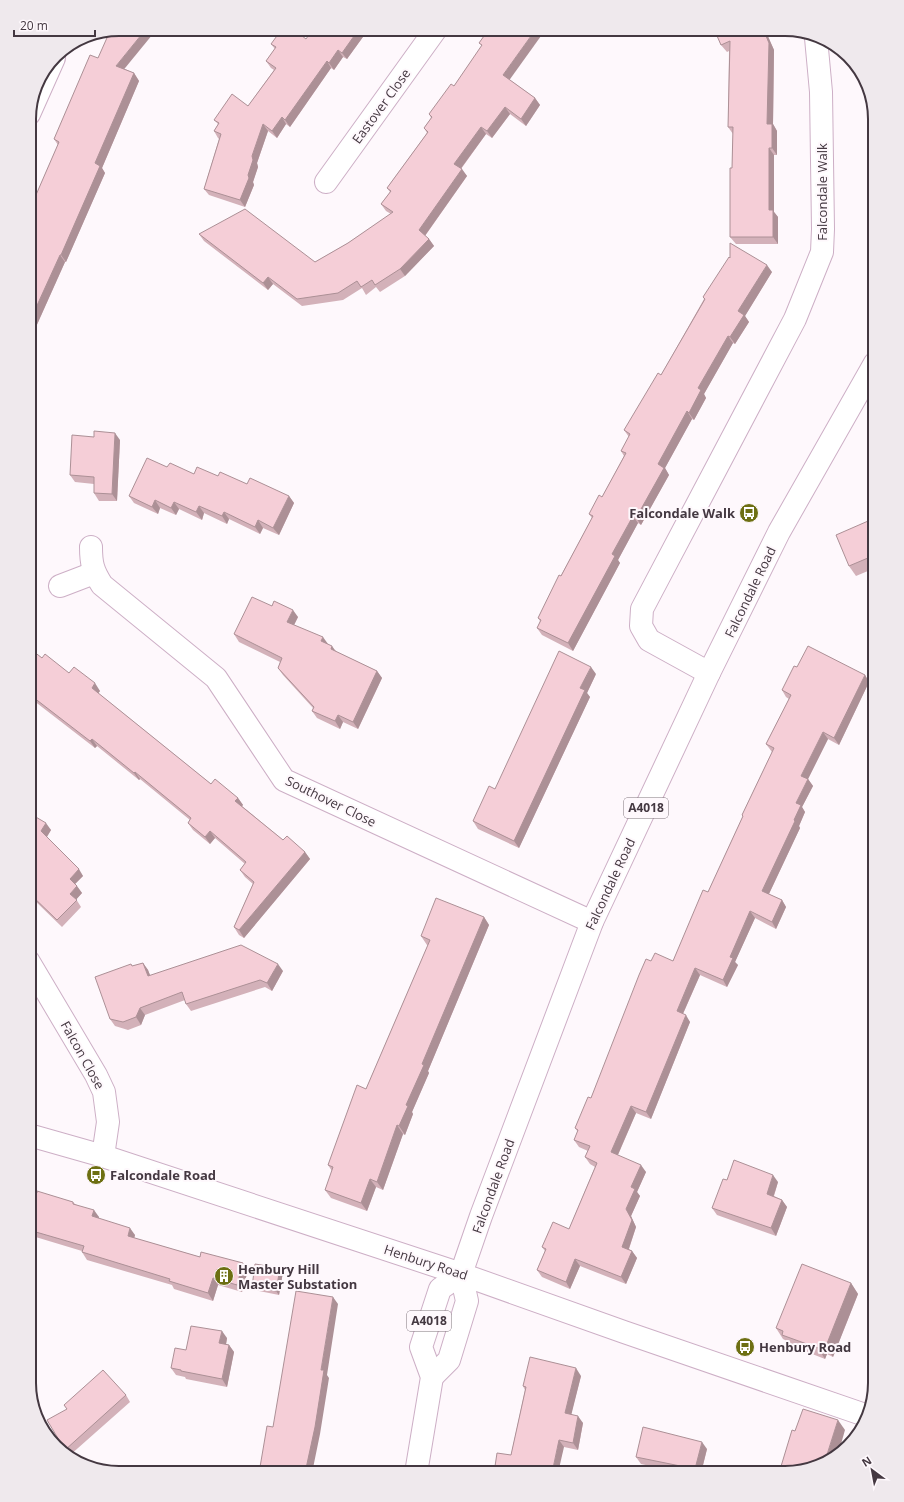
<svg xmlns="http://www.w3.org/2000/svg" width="904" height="1502" viewBox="0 0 904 1502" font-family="'Open Sans',sans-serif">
	<rect width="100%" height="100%" fill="#fef8fc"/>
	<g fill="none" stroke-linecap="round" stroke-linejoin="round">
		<defs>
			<g id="minor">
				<path d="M29 114 54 58"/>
				<path d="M326 182 436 29"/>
				<path d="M91 547C91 564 93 571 102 585L216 678 284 780 592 922"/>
				<path d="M60 586 94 573"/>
				<path d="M709 673 649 640 641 626 642 609 795 319 822 252 823 229 821 92 816 38"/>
				<path d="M29 962 96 1075 104 1092 108 1122 103 1156"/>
			</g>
			<path id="secondary" d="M29 1135 103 1156 461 1274 624 1332 865 1415"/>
			<g id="primary">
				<path d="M432 1377 449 1360 467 1301 461 1274 481 1216 592 922 709 673 779 532 875 363"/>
				<path d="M416 1473 432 1377 421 1347 440 1289 461 1274"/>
			</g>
		</defs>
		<use href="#minor" stroke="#cdafc6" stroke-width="24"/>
		<use href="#secondary" stroke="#cdafc6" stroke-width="24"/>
		<use href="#primary" stroke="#cdafc6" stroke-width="24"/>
		<use href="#minor" stroke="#fff" stroke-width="22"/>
		<use href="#secondary" stroke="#fff" stroke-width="22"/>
		<use href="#primary" stroke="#fff" stroke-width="22"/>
	</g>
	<g fill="#d3b1b9">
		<path d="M489 29 510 80 535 98 540 105 526 126 510 114 492 138 486 134 461 169 467 176 425 236 429 239 434 246 405 276 380 292 376 287 366 295 362 288 343 300 302 306 273 284 268 290 204 241 199 234 315 262 348 243 391 214 386 211 381 204 390 192 387 188 427 133 424 128 431 118 429 114 454 86 482 46 479 43Z"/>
		<path d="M714 29H764L766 32 774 50 773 124 777 131V155H774V212L778 217V244H736L730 237 733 134 728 127 729 51 727 52 721 45Z"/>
		<path d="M368 30 347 59 343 57 334 70 331 68 290 127 286 124 277 138 268 131 257 163 258 167 253 182 254 185 245 207 209 195 204 189 219 139 218 138 214 131 218 124 214 120 248 106 274 70 271 68 266 61 275 49 271 44Z"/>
		<path d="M125 69 134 73 139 81 102 168 105 173 66 262H65L31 338 29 337V211L58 145 54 139Z"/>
		<path d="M730 258 772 272 745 316 749 322 735 344 733 343 704 394 706 398 694 420 692 419 665 468 669 475 641 525 638 523 618 560 620 563 573 651 542 635 537 628 540 621 538 618 592 518 589 514 602 497 624 456 621 451 629 437 624 430 661 375 704 299 703 297Z"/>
		<path d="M120 440 117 501H99L94 493V484L75 482 70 475Z"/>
		<path d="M194 474 218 476 289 496 294 503 279 535 263 528 260 534 229 519 227 524 204 513 202 520 179 509 176 515 160 508 158 514 134 503 129 496Z"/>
		<path d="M875 518V568L856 576 849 566Z"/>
		<path d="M272 606 298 617 294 625 328 644 337 652 377 671 382 678 358 729 343 722 340 729 317 718 312 711 313 708 283 675 278 668 280 662 239 642 234 634Z"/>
		<path d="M29 655 42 658 100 691 98 693 211 784 238 798 243 805 242 806 283 840 305 852 310 859 244 938 239 935 234 927 253 884 245 877 240 870 245 864 215 838 210 844 193 830 188 823 190 820 140 779 139 780 97 746 95 748 29 697Z"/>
		<path d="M797 667 865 675 869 682 839 745 828 739 808 779 813 786 802 807 805 812 799 826 800 828 769 894 782 900 786 907 776 929 755 918 735 962 738 965 727 987 700 975 683 1014 690 1022 651 1119 636 1113 618 1155 646 1172 637 1192 640 1196 631 1216 636 1227 629 1249 632 1251 637 1258 626 1284 580 1266 570 1289 542 1277 537 1270 545 1251 542 1247 569 1229 595 1167 590 1164 585 1157 588 1151 579 1147 574 1140 578 1132 575 1128 591 1098 651 961H673L708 892 743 816 742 815 772 752 766 744 789 699 786 697 782 690Z"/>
		<path d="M596 674 587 693 590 697 519 848 478 829 473 821Z"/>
		<path d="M29 813 51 830 47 837 83 876 75 884 82 893 76 899 81 907 62 927 29 895Z"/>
		<path d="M484 917 489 925 428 1071 429 1073 412 1112 413 1114 405 1135 403 1134 383 1190 376 1187 367 1211 331 1198 325 1190 332 1171 328 1165 366 1089 428 945H427L421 936Z"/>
		<path d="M143 963 148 970 150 975 283 971 272 991 265 987 191 1011 186 1004 185 1000 145 1015 141 1025 128 1030 115 1026 110 1019 133 966Z"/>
		<path d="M29 1050 31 1054 29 1055Z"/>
		<path d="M727 1180 778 1182 774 1196 782 1200 787 1207 776 1236 717 1215 712 1208Z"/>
		<path d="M29 1191 73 1202 75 1204 99 1217V1218L135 1235 134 1238 200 1257 243 1263 248 1270 242 1292 218 1285 213 1301 174 1289 172 1285 87 1260 82 1252V1251L29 1235Z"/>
		<path d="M283 1272 279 1295 254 1290 252 1287Z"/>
		<path d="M851 1283 858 1294 833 1357 827 1354 825 1359 789 1345 785 1340 783 1339 776 1328Z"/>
		<path d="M227 1338 226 1344 229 1345 234 1352 227 1387 186 1379 185 1377 176 1375 171 1368 186 1350Z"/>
		<path d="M875 1345V1363L871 1357Z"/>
		<path d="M581 1376 571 1414 583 1423 578 1450 564 1447 511 1455 525 1390 523 1386Z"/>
		<path d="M126 1395 130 1402 69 1456 65 1450 67 1409 64 1405Z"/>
		<path d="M707 1449 701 1473H683L641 1464 636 1457Z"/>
	</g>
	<g fill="#ac9096">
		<path d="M146 29H157L121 73 116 66Z"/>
		<path d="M359 29H368V30L347 59 342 53Z"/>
		<path d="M536 29H546L508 82 503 75Z"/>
		<path d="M763 29H764L766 32 774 50 773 124 777 131V155L772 148 767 124Z"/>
		<path d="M338 50 343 57 334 70 329 63Z"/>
		<path d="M327 61 331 68 290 127 285 120Z"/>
		<path d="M134 73 139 81 102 168 105 173 66 262 61 255 95 163Z"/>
		<path d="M535 98 540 105 526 126 521 119Z"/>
		<path d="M505 107 510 114 492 138 487 131Z"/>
		<path d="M282 117 286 124 277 138 272 131Z"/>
		<path d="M263 124 268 131 257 163 258 167 253 182 254 185 245 207 240 200 252 156Z"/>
		<path d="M481 127 486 134 459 171 454 164Z"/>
		<path d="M769 148 774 155V212L778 217V244L773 237 769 210Z"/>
		<path d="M462 169 467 176 424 237 419 230Z"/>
		<path d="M429 239 434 246 405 276 400 269Z"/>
		<path d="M60 255 65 262 31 338 29 336V323Z"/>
		<path d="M767 265 772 272 745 316 749 322 735 344 730 337 738 311Z"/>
		<path d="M268 277 273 284 268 290 263 283Z"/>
		<path d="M728 336 733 343 704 394 706 398 694 420 689 413 698 388Z"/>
		<path d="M687 411 692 419 665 468 669 475 641 525 636 518 658 464Z"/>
		<path d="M115 433 120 440 117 501 112 494Z"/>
		<path d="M289 496 294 503 279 535 273 528Z"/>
		<path d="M155 500 160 508 158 514 152 507Z"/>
		<path d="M174 502 179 509 176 515 171 508Z"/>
		<path d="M199 506 204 513 202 520 196 512Z"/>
		<path d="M224 512 229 519 227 524 222 516Z"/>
		<path d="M633 516 638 523 618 560 620 563 573 651 568 643 612 554Z"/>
		<path d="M258 520 263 528 260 534 255 527Z"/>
		<path d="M293 610 298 617 292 629 287 622Z"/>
		<path d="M323 637 328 644 321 641Z"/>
		<path d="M332 646 337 653 331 649Z"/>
		<path d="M591 667 596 674 587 693 590 697 519 848 514 841 580 688Z"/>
		<path d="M377 671 382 678 358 729 353 722Z"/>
		<path d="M865 675 869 682 839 745 834 738Z"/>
		<path d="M95 683 100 691 97 695 92 688Z"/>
		<path d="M338 715 343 722 340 729 335 721Z"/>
		<path d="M823 732 828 739 806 783 801 776Z"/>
		<path d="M92 739 97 746 95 748 90 741Z"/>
		<path d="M135 772 140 779 139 780 134 773Z"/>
		<path d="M808 779 813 786 802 807 805 812 799 826 800 828 767 898 762 891 794 820 796 803Z"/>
		<path d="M238 798 243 805 240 808 235 801Z"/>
		<path d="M46 823 51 830 46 838 41 831Z"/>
		<path d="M210 831 215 838 210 844 205 837Z"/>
		<path d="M305 852 310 859 244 938 239 930Z"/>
		<path d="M79 869 83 876 74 885 70 879Z"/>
		<path d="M77 886 82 893 75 901 70 894Z"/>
		<path d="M782 900 786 907 776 929 772 922Z"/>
		<path d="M750 911 755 918 735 962 738 965 727 987 723 980 730 957Z"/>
		<path d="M484 917 489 925 428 1071 429 1073 412 1112 413 1114 405 1135 399 1126 406 1105 422 1064Z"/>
		<path d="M143 963 148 970 153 983 148 976Z"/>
		<path d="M278 964 283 971 272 991 267 983Z"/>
		<path d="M695 968 700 975 681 1018 677 1011Z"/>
		<path d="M140 1008 145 1015 141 1025 136 1017Z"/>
		<path d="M686 1015 690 1022 651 1119 646 1112Z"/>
		<path d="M631 1106 636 1113 616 1159 611 1152Z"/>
		<path d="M397 1125 403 1134 383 1190 377 1182Z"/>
		<path d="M641 1165 646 1172 637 1192 640 1196 631 1216 636 1227 627 1254 622 1247 626 1209 631 1187Z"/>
		<path d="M773 1175 778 1182 772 1201 767 1194Z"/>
		<path d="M370 1179 376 1187 367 1211 361 1203Z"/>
		<path d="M782 1200 787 1207 776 1236 771 1228Z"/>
		<path d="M94 1210 99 1217 97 1223 92 1216Z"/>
		<path d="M130 1228 135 1235 133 1243 128 1236Z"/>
		<path d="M632 1251 637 1258 626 1284 621 1277Z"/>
		<path d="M575 1259 580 1266 570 1289 566 1282Z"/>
		<path d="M243 1263 248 1270 242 1292 237 1285Z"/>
		<path d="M280 1268 283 1272 279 1295 276 1291Z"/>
		<path d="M213 1278 218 1285 213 1301 208 1293Z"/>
		<path d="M851 1283 858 1294 833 1357 826 1346Z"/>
		<path d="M333 1297 338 1304 327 1375 329 1378 320 1434 312 1473H305L321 1370Z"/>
		<path d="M222 1331 227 1338 225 1351 219 1343Z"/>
		<path d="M820 1343 827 1354 825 1359 818 1348Z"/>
		<path d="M229 1345 234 1352 227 1387 222 1379Z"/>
		<path d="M576 1368 581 1376 570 1420 565 1413Z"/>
		<path d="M578 1416 583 1423 578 1450 573 1443Z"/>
		<path d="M838 1420 845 1430 839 1451 824 1464Z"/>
		<path d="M559 1440 564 1447 558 1473H552Z"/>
		<path d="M702 1442 707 1449 701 1473H697L695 1469Z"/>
	</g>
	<g fill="#f5ced7" stroke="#ac9096">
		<path d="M119 29H146L116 66 134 73 95 163 100 166 61 255H60L29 323V211L59 142 54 139 90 55 98 58 110 31Z"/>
		<path d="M282 29H293L306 39 313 29H359L342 53 338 50 329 63 327 61 285 120 282 117 272 131 263 124 252 156 253 160 248 175 249 178 240 200 204 189 221 134 214 131 219 123 214 120 232 94 248 106 276 68 266 61 276 47 271 44Z"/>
		<path d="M489 29H536L503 75 535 98 521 119 505 107 487 131 481 127 454 164 462 169 419 230 429 239 400 269 375 285 372 280 361 287 357 281 338 293 297 299 268 277 263 283 199 234 245 209 315 262 348 243 393 212 381 204 391 191 387 188 428 132 424 128 432 117 429 114 451 84 454 86 482 45 479 43Z"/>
		<path d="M714 29H763L769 43 767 124H772V148H769V210H773V237H730V168H732L733 127H728L730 41 721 45Z"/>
		<path d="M730 243 767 265 738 311 744 315 730 337 728 336 698 388 701 390 689 413 687 411 658 464 664 468 636 518 633 516 612 554 615 556 568 643 537 628 541 620 538 618 559 575 561 576 593 516 589 514 599 495 602 497 626 453 621 451 630 434 624 430 658 373 661 375 705 299 703 297 729 257 730 258Z"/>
		<path d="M94 431 115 433 112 494 94 493V477L70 475 72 435 94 437Z"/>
		<path d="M147 458 167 467 170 463 194 474 197 467 218 476 220 472 247 484 250 478 289 496 273 528 258 520 255 527 224 512 222 516 199 506 196 512 174 502 171 508 155 500 152 507 129 496Z"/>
		<path d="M875 518V555L849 566 836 535Z"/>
		<path d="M252 597 272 606 274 601 293 610 287 622 323 637 321 641 332 646 331 649 377 671 353 722 338 715 335 721 312 711 314 707 278 668 282 658 234 634Z"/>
		<path d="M808 646 865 675 834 738 823 732 801 776 808 779 796 803 801 805 794 820 795 821 762 891 782 900 772 922 750 911 730 957 733 958 723 980 695 968 677 1011 686 1015 646 1112 631 1106 611 1152 641 1165 631 1187 635 1189 626 1209 632 1220 622 1247 632 1251 621 1277 575 1259 566 1282 537 1270 546 1249 542 1247 553 1222 569 1229 597 1163 585 1157 590 1146 574 1140 578 1130 575 1128 588 1097 591 1098 639 975 646 959 651 961 655 953 673 961 703 890 708 892 743 816 742 815 774 748 766 744 791 695 782 690 794 666 797 667Z"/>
		<path d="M33 651 42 658 45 654 69 673 74 667 95 683 92 688 185 763 211 784 215 779 238 798 235 801 283 840 287 836 305 852 239 930 234 927 254 882 240 870 246 862 210 831 205 837 188 823 191 818 135 772 134 773 92 739 90 741 29 694V655Z"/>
		<path d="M559 651 591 667 580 688 585 690 514 841 473 821 489 786 495 789Z"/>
		<path d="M29 813 46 823 41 831 79 869 70 879 77 886 70 894 77 900 57 920 29 893Z"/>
		<path d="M436 898 484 917 422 1064 424 1065 406 1105 408 1106 399 1126 397 1125 377 1182 370 1179 361 1203 325 1190 333 1167 328 1165 357 1085 366 1089 430 940 421 936Z"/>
		<path d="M241 945 278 964 267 983 260 980 186 1004 182 992 140 1008 136 1017 123 1022 110 1019 95 977 131 964 132 966 143 963 148 976Z"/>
		<path d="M734 1160 773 1175 767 1194 782 1200 771 1228 712 1208 723 1179 727 1180Z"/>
		<path d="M29 1191 37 1193V1191L73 1202V1204L94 1210 92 1216 130 1228 128 1236 200 1257 201 1252 243 1263 237 1285 213 1278 208 1293 169 1281 170 1279 82 1252 84 1246 29 1230Z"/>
		<path d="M255 1264 280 1268 276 1291 252 1287Z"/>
		<path d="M802 1264 851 1283 826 1346 820 1343 818 1348 782 1335 783 1331 776 1328Z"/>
		<path d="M296 1291 333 1297 321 1370H324L315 1427 305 1473H259L267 1426 273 1427Z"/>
		<path d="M191 1326 222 1331 219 1343 229 1345 222 1379 181 1371V1370L171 1368 175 1348 186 1350Z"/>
		<path d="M875 1345V1358L871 1357Z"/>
		<path d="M530 1357 576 1368 565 1413 578 1416 573 1443 559 1440 552 1473H494L497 1453 511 1455 526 1387 523 1386Z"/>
		<path d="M103 1370 126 1395 65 1450 47 1420 67 1409 64 1405Z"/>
		<path d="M803 1409 838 1420 824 1464 785 1473H779L792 1430 795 1431Z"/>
		<path d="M643 1427 702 1442 695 1469 636 1457Z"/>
	</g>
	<defs>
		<symbol id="bus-disc" viewBox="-11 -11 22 22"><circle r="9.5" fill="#6d6f12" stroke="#fef8fc"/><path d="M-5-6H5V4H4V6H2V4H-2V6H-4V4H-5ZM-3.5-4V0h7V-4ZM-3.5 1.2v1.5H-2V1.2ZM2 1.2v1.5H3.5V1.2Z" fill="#fff"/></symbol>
		<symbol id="building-disc" viewBox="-11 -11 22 22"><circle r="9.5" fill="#6d6f12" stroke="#fef8fc"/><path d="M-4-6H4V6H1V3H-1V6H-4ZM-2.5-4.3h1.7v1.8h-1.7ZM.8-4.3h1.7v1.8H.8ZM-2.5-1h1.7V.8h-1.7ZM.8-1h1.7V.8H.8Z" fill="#fff"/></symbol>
	</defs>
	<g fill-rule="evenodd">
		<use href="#bus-disc" x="738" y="502" width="22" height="22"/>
		<use href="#bus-disc" x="85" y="1164" width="22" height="22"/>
		<use href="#building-disc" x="213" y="1265" width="22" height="22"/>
		<use href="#bus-disc" x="734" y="1336" width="22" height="22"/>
	</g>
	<g text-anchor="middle" stroke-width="4" stroke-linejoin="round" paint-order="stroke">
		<g fill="#fef8fc" stroke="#7c7279" stroke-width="1">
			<rect x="624" y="798" width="44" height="20" rx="3"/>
			<rect x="407" y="1311" width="44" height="20" rx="3"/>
		</g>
		<g font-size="12" font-weight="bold" fill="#443841">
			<text x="646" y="812">A4018</text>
			<text x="429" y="1325">A4018</text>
		</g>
		<g font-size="13" fill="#443841" stroke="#fef8fc">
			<text transform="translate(381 106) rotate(-54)" y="5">Eastover Close</text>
			<text transform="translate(822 192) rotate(-90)" y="5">Falcondale Walk</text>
			<text transform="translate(750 592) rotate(-64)" y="5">Falcondale Road</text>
			<text transform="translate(331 801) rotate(26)" y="5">Southover Close</text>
			<text transform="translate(610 884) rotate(-65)" y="5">Falcondale Road</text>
			<text transform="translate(83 1055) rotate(61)" y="5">Falcon Close</text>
			<text transform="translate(493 1186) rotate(-70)" y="5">Falcondale Road</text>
			<text transform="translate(426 1262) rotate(18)" y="5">Henbury Road</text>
		</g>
		<g font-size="13" font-weight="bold" fill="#443841" stroke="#fef8fc" text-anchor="start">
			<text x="735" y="518" text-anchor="end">Falcondale Walk</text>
			<text x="110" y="1180">Falcondale Road</text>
			<text x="238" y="1274">Henbury Hill<tspan x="238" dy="15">Master Substation</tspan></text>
			<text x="759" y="1352">Henbury Road</text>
		</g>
	</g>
	<path d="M0 0H904V1502H0ZM119 36H785A83 83 0 0 1 868 119V1383A83 83 0 0 1 785 1466H119A83 83 0 0 1 36 1383V119A83 83 0 0 1 119 36Z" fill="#efe9ed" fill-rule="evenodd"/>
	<path fill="none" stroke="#443841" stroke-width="2" d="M119 36H785A83 83 0 0 1 868 119V1383A83 83 0 0 1 785 1466H119A83 83 0 0 1 36 1383V119A83 83 0 0 1 119 36Z"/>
	<g transform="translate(872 1470) rotate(328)" stroke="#fef8fc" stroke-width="3" paint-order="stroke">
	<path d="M0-3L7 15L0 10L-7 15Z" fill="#443841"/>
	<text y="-6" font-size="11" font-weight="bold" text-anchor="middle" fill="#443841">N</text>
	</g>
	<path d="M14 30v6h81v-6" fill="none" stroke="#443841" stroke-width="2"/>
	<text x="20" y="30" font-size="12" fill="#443841" stroke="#fef8fc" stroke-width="3" paint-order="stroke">20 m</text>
</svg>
